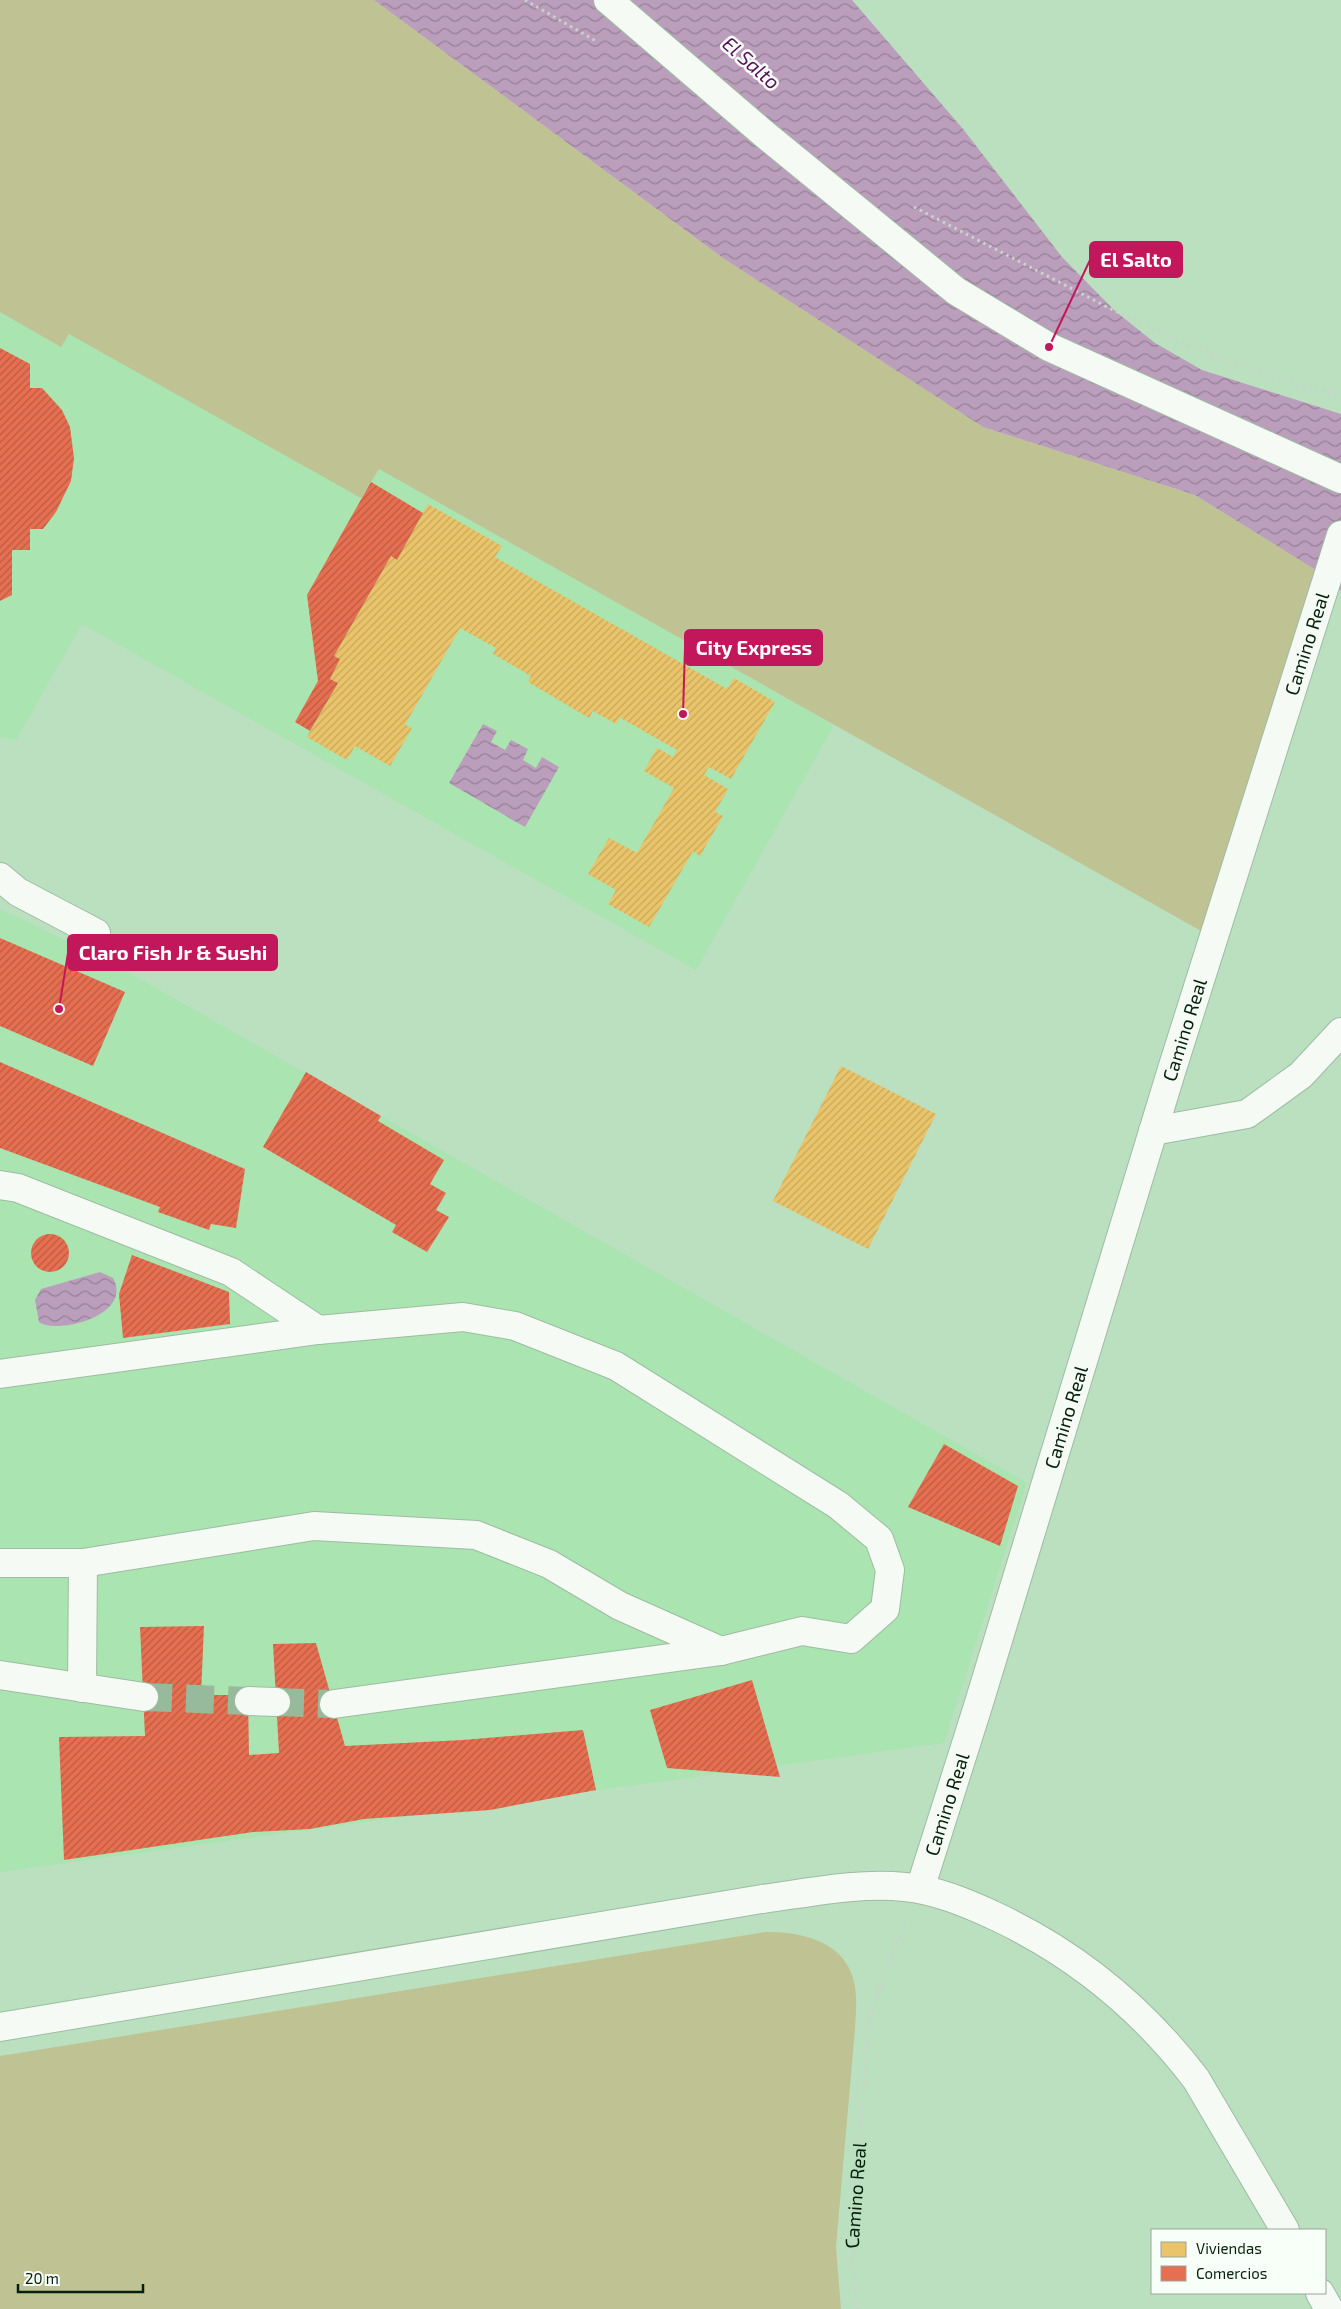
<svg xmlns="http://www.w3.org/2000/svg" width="1341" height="2309" viewBox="0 0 1341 2309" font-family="'Exo 2',sans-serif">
	<defs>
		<pattern id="water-waves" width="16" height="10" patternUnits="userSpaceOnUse" patternTransform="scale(1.25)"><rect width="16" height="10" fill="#bb9ebc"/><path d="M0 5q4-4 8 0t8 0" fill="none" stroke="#968097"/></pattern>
		<pattern id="homes-hatch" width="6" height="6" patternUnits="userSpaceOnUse" patternTransform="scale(1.25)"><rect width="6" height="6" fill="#e9c46a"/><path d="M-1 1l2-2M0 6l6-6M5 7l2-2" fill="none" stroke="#c6a85b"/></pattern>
		<pattern id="shops-hatch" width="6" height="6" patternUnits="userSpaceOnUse" patternTransform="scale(1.25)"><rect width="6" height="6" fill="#e76f51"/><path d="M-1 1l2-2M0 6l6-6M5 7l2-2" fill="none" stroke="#b95b41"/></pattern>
	</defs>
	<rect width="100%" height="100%" fill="#bae0bf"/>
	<g fill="#aae4b1">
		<path d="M0 312 61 347 69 334 371 482 378 468 834 725 696 970 82 624 16 740 0 737Z"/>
		<path d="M0 909 105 959 1027 1483 944 1743 0 1872Z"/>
	</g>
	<g fill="#bfc394">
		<path d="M0 0H374L723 258 983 427 1195 495 1321 573 1203 932 379 469 361 498 69 334 61 347 0 312Z"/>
		<path d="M765 1932C795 1931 835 1939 849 1968 859 1987 856 2009 855 2029L836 2247 841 2309H0V2056Z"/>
	</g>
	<g fill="url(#water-waves)">
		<path d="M374 0H852L963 129 1062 257 1115 311 1155 343 1202 370 1341 414V591L1327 577 1195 495 983 427 723 258Z"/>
		<path d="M483 724 497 731 491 742 505 750 511 740 528 749 523 760 536 768 542 757 559 767 525 827 449 783Z"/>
		<path d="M100 1272 113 1278C134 1316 55 1335 39 1322L35 1300 41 1289Z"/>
	</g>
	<g fill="url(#homes-hatch)">
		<path d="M428 504 502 546 495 557 727 689 734 678 775 702 731 779 709 767 704 775 728 789 715 812 723 816 700 856 693 851 649 927 608 904 616 890 588 874 609 838 637 853 674 788 644 771 657 748 673 757 677 750 619 717 616 724 593 711 589 718 528 682 531 676 493 654 496 648 460 628 405 725 412 728 390 766 355 746 347 760 307 737 338 683 330 679 340 659 334 656 391 556 397 560Z"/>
		<path d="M841 1066 936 1114 868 1249 773 1201Z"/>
	</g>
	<g fill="url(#shops-hatch)">
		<path d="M0 348 30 364V388H42L62 410 70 427 74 458 71 481 56 512 43 529H30V550H12V595L0 601Z"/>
		<path d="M371 482 423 513 397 560 391 556 334 656 340 659 330 679 338 683 310 731 295 722 318 681 307 595Z"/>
		<path d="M0 938 125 992 93 1066 0 1026Z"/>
		<path d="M0 1062 245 1169 236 1228 211 1224 209 1230 158 1212 160 1207 0 1148Z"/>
		<path d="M306 1072 381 1116 378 1121 444 1160 430 1184 446 1193 436 1210 449 1217 427 1252 392 1232 396 1225 263 1147Z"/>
		<circle cx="50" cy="1253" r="19"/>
		<path d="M132 1255 229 1292 230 1324 123 1338 119 1294Z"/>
		<path d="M944 1444 1018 1486 1000 1546 908 1507Z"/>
		<path d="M204 1626 201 1695H248L249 1755 279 1753 273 1644 316 1643 345 1746 463 1740 583 1730 596 1790 490 1810 364 1819 310 1829 253 1832 64 1860 59 1737 145 1736 140 1627Z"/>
		<path d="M752 1680 780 1777 667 1768 650 1710Z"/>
	</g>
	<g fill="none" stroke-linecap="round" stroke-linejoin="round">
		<g stroke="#96ba9b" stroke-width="28" stroke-dasharray="28 14" stroke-linecap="butt">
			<path d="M144 1697 249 1701"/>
			<path d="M276 1702 334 1704"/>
		</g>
		<defs>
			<g id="street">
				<path d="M608 0 763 133 956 291 1049 347 1341 479"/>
				<path d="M0 877 18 892 96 933"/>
				<path d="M1153 1131 1247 1114 1301 1075 1341 1032"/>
				<path d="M0 1185 18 1188 231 1272 318 1330 463 1317 515 1326 616 1366 838 1505 879 1539 890 1570 885 1609 851 1639 802 1631 721 1651 334 1704"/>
				<path d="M0 1374 318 1330"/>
				<path d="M0 1563H83L314 1526 476 1535 549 1564 620 1606 721 1651"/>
				<path d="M0 1675 144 1697"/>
				<path d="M82 1688 83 1563"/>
				<path d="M249 1701 276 1702"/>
				<path id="s2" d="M920 1889 978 1706 1172 1069 1341 535"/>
				<path d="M0 2027 762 1899C808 1893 858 1882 905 1887 936 1890 967 1903 995 1916 1076 1954 1142 2008 1196 2079L1285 2230"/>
				<path d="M1320 2293 1329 2309"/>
			</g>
		</defs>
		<use href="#street" stroke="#9ebca2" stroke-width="30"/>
		<g stroke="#c8d4ca" stroke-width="3" stroke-dasharray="2.5 4" stroke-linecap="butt">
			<path d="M525 0 596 41"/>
			<path d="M914 207 1115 311 1186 344 1262 375 1341 396"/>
			<path id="s1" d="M857 2309 852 2242 867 2042C873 1999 889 1962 906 1922"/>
		</g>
		<use href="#street" stroke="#f5faf5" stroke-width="28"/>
	</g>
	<g text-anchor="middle" stroke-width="5" stroke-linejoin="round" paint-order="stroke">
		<g font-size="19" fill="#05200a" stroke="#f8fff9">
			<text dy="7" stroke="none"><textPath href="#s2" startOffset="1304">Camino Real</textPath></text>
			<text dy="7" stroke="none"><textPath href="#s2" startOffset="899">Camino Real</textPath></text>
			<text dy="7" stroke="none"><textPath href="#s2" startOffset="494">Camino Real</textPath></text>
			<text dy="7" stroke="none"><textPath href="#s2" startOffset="89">Camino Real</textPath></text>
			<text dy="7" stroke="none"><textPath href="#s1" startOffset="114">Camino Real</textPath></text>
		</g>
		<g font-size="20" font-style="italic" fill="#5a115a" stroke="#f8fff9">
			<text transform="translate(751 63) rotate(41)" y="7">El Salto</text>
		</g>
	</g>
	<path fill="none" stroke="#c2185b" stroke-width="2" d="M1049 347L1090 260M683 714L685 648M59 1009L68 953"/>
	<g fill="#c2185b" stroke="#f8fff9" stroke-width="2">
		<circle cx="1049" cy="347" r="5"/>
		<circle cx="683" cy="714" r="5"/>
		<circle cx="59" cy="1009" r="5"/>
	</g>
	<g fill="#c2185b" stroke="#c2185b" stroke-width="2">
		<rect x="1090" y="242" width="92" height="35" rx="5"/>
		<rect x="685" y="630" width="137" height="35" rx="5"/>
		<rect x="68" y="935" width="209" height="35" rx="5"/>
	</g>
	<g font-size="20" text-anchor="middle" font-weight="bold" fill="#fff">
		<text x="1136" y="267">El Salto</text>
		<text x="754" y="655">City Express</text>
		<text x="173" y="960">Claro Fish Jr &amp; Sushi</text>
	</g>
	<rect x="1151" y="2229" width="175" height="65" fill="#f8fff9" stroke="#97a699"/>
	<rect x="1161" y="2242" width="25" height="15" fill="#e9c46a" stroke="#97a699"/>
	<text x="1196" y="2254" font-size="15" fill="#05200a">Viviendas</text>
	<rect x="1161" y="2266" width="25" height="15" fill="#e76f51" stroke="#97a699"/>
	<text x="1196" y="2279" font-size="15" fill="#05200a">Comercios</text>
	<path d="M18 2284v8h125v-8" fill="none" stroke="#05200a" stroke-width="2.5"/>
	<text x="25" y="2284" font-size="15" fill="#05200a" stroke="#f8fff9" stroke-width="4" paint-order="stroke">20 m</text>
</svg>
